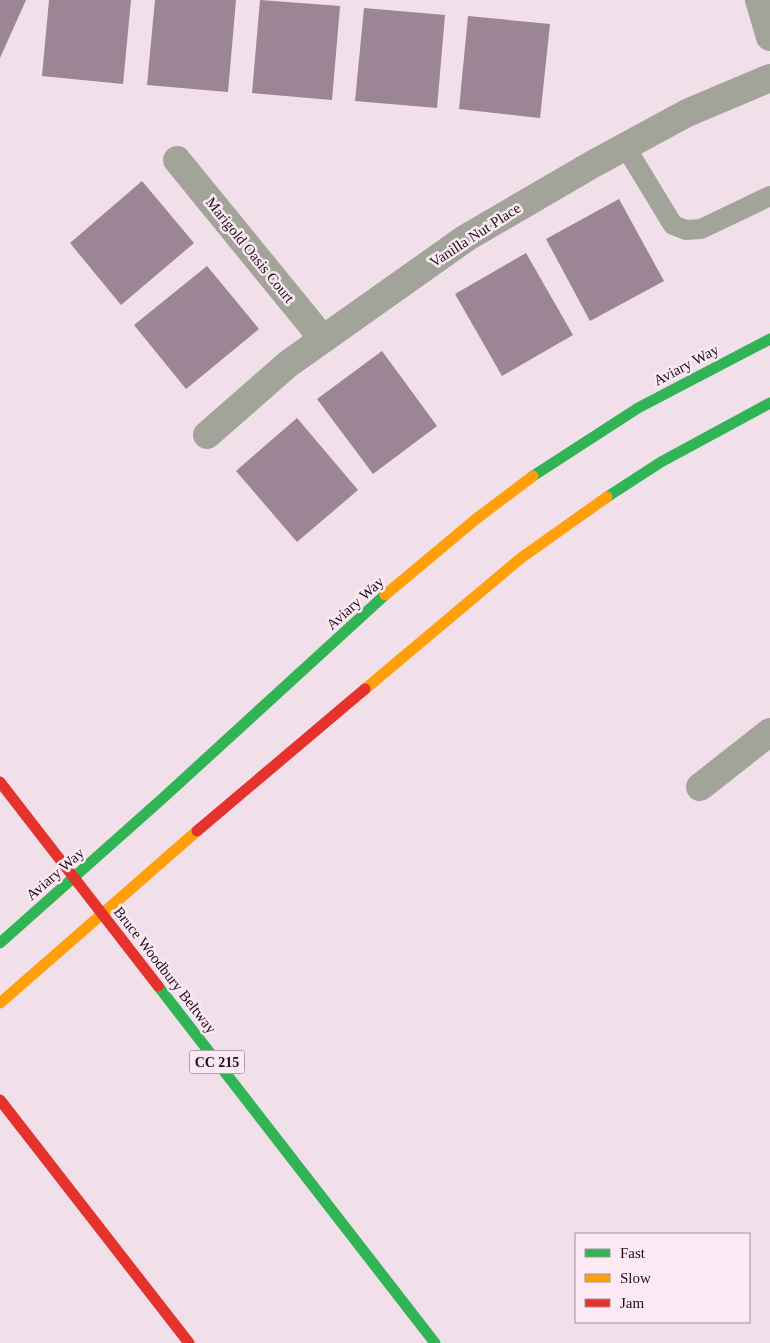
<svg xmlns="http://www.w3.org/2000/svg" width="770" height="1343" viewBox="0 0 770 1343" font-family="Georgia,serif">
	<rect width="100%" height="100%" fill="#f1dfe9"/>
	<g fill="#9c8594">
		<path d="M0 0H26L0 58Z"/>
		<path d="M49 0H131L123 84 42 76Z"/>
		<path d="M155 0H236L228 92 147 85Z"/>
		<path d="M260 0 340 6 332 100 252 93Z"/>
		<path d="M364 8 445 15 437 108 355 101Z"/>
		<path d="M468 16 550 24 540 118 459 109Z"/>
		<path d="M142 181 194 243 121 305 70 243Z"/>
		<path d="M619 199 664 281 590 321 546 239Z"/>
		<path d="M526 253 573 335 502 376 455 294Z"/>
		<path d="M207 266 259 329 186 389 134 325Z"/>
		<path d="M382 351 437 426 373 474 317 399Z"/>
		<path d="M297 418 358 490 297 542 236 471Z"/>
	</g>
	<g fill="none" stroke-linecap="round" stroke-linejoin="round">
		<path stroke="#a2a49a" stroke-width="20" d="M625 146 673 225 686 230 701 229 770 196"/>
		<g stroke="#a2a49a" stroke-width="28">
			<path d="M759 0 770 37"/>
			<path d="M177 160 323 339"/>
			<path d="M207 435 288 364 466 238 593 164 687 113 770 78"/>
			<path d="M700 787 770 732"/>
		</g>
		<g stroke="#30b455" stroke-width="11">
			<path d="M533 476 638 408 770 339"/>
			<path d="M607 497 661 462 770 403"/>
			<path d="M0 943 163 798 385 595"/>
			<path d="M158 986 435 1343"/>
		</g>
		<g stroke="#ff9f0a" stroke-width="11">
			<path d="M385 595 476 519 533 476"/>
			<path d="M365 689 521 558 607 497"/>
			<path d="M0 1003 197 831"/>
		</g>
		<g stroke="#e5322d" stroke-width="11">
			<path d="M0 782 158 986"/>
			<path d="M197 831 365 689"/>
			<path d="M0 1100 189 1343"/>
		</g>
	</g>
	<g text-anchor="middle" stroke-width="5" stroke-linejoin="round" paint-order="stroke">
		<rect fill="#fde9f4" stroke="#60525a" stroke-width="1" x="189.5" y="1050.5" width="55" height="23" rx="4"/>
		<g font-size="14" font-weight="bold" fill="#1d1118">
			<text x="217" y="1067">CC 215</text>
		</g>
		<g font-size="15" fill="#1d1118" stroke="#fde9f4">
			<text transform="translate(475 235) rotate(-33)" y="5">Vanilla Nut Place</text>
			<text transform="translate(250 250) rotate(51)" y="5">Marigold Oasis Court</text>
			<text transform="translate(686 365) rotate(-28)" y="5">Aviary Way</text>
			<text transform="translate(355 603) rotate(-42)" y="5">Aviary Way</text>
			<text transform="translate(55 874) rotate(-41)" y="5">Aviary Way</text>
			<text transform="translate(165 970) rotate(52)" y="5">Bruce Woodbury Beltway</text>
		</g>
	</g>
	<rect x="575" y="1233" width="175" height="90" fill="#fde9f4" stroke="#a3939c"/>
	<rect x="585" y="1249" width="25" height="8" fill="#30b455" stroke="#a3939c"/>
	<text x="620" y="1258" font-size="15" fill="#1d1118">Fast</text>
	<rect x="585" y="1274" width="25" height="8" fill="#ff9f0a" stroke="#a3939c"/>
	<text x="620" y="1283" font-size="15" fill="#1d1118">Slow</text>
	<rect x="585" y="1299" width="25" height="8" fill="#e5322d" stroke="#a3939c"/>
	<text x="620" y="1308" font-size="15" fill="#1d1118">Jam</text>
</svg>
